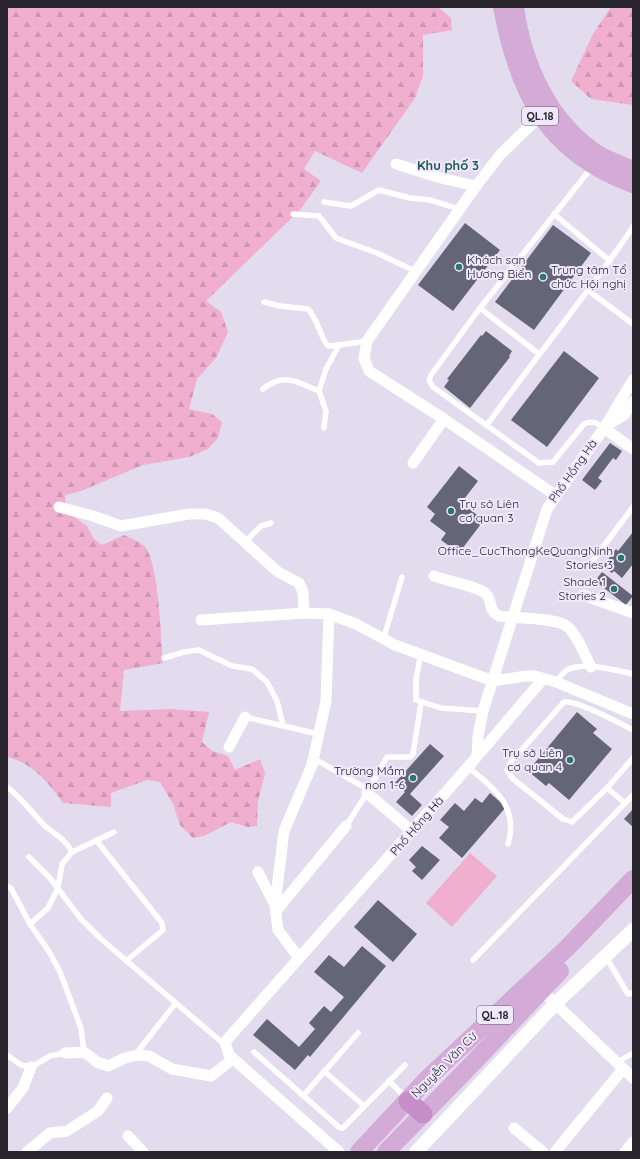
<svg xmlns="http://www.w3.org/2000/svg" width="640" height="1159" viewBox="0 0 640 1159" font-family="Quicksand,sans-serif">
	<defs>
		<pattern id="forest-firs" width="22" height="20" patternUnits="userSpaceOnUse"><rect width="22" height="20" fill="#f0afcf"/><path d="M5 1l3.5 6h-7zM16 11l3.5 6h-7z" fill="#ce96b2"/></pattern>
	</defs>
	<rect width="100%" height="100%" fill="#e3dbee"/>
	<g fill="url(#forest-firs)">
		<path d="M7 7H438L451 18 452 30 423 35V76L415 98 362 173 315 151 304 169 321 181 300 210 206 301 221 312 228 332 216 358 197 379 189 409 212 414 222 422 218 438 208 449 189 457 143 465 81 491 65 495 66 511 87 526 94 539 102 545 124 535C130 538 138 541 143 545 159 557 161 641 163 663L124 670 120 711 171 709 209 712 202 742 212 751 228 756 235 770 260 759 265 773 258 801 257 826 248 827 231 822 204 836 193 838 180 825 173 804 160 782 147 780 111 793V807L63 803C48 782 33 763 7 757Z"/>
		<path d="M611 7H633V105L591 99 571 81 593 34Z"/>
	</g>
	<path fill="#f0afcf" d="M470 853 497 876 452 927 426 903Z"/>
	<g fill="#646677">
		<path d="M465 223 500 250 453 311 418 285Z"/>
		<path d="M553 225 591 253 534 330 495 302Z"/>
		<path d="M486 331 512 351 509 356 510 357 470 408 444 387 449 380 447 379 481 335 482 336Z"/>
		<path d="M564 351 599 378 547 447 511 420Z"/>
		<path d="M610 443 622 451 616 460 613 458 598 478 602 481 595 490 582 480Z"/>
		<path d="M459 466 478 481 461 503 484 520 459 553 441 540 446 533 430 521 435 514 427 507Z"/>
		<path d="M633 532V564L622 578 614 571 612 573 603 566 616 549 618 551Z"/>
		<path d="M602 572 633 596 626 605 595 581Z"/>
		<path d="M577 712 597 729 593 733 612 749 569 800 549 783 546 786 528 771Z"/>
		<path d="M430 744 444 756 410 794 422 805 412 816 396 802 405 792 395 783Z"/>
		<path d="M490 793 506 807 462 858 439 838 449 827 440 820 455 803 464 811 475 798 482 803Z"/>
		<path d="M633 809V827L624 819Z"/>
		<path d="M422 846 440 860 422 880 412 871 416 867 409 860Z"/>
		<path d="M378 900 417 934 393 962 354 927Z"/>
		<path d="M362 946 386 966 310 1057 308 1055 295 1070 253 1035 267 1019 299 1047 315 1029 309 1023 324 1006 331 1012 344 997 314 972 329 955 344 967Z"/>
	</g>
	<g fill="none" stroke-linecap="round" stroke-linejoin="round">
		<g stroke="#fff" stroke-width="5.5">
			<path d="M592 167 480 308 431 375 429 380 433 387 539 463 553 462 584 424C593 420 597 423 604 428"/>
			<path d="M324 202 351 206 379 190 410 198 430 200 459 209"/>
			<path d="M293 214 319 216 336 238 377 253 415 271"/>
			<path d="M554 214 610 261"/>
			<path d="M589 291 633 324"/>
			<path d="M264 302 280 306 308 309C318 319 319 335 328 346L339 345"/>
			<path d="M480 308 539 354"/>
			<path d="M263 389C284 372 297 382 319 391"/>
			<path d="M487 425C535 358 587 295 633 227"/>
			<path d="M324 428 326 411 319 391 326 369 339 345 367 341"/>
			<path d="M246 541 261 526 271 523"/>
			<path d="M591 563 633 507"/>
			<path d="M383 640 402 577"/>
			<path d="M421 653 416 680V700L441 708 483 711"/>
			<path d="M164 658 184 652 199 650 232 666 252 669 267 682 277 701 283 725"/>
			<path d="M556 682C559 679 562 673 567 670 583 661 615 670 633 674"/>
			<path d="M245 717 318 734"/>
			<path d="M633 730C619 723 577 700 564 702L510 763 507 770 512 778 563 819 572 822 607 788 633 758"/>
			<path d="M313 758 369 790"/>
			<path d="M468 767C495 789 519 807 508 844"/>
			<path d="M7 787C22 798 32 813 45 826 56 835 65 839 72 852"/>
			<path d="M607 788 625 803"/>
			<path d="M346 826 367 793 387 757H410L413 754 421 703"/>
			<path d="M96 840 162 923 163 930 126 961"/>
			<path d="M29 857 50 878 81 919 101 939 225 1045"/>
			<path d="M7 886 11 888 30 924 50 953 60 972 81 1028 84 1052"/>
			<path d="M30 924 48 908 58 888 62 864 72 852 114 832"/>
			<path d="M606 957 628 994 633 993"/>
			<path d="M473 960 633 795"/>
			<path d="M254 1052 340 1128H343L405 1065"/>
			<path d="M7 1055 21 1065 31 1067 50 1056 65 1053"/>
			<path d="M135 1055 175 1004"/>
			<path d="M616 1063 633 1053"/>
			<path d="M324 1071 364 1106"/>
			<path d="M389 1081 407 1099"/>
			<path d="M303 1096 358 1033"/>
		</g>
		<g stroke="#fff" stroke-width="11">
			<path d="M540 116 500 155 476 186 367 341 364 358 369 371 444 419 555 495"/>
			<path d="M396 164 441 178 476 186"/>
			<path d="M606 426 624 415 633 402"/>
			<path d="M604 428 633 449"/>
			<path d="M413 463 444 419"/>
			<path d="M59 507 93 516 121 526 189 514H206L218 518 278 572 299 583 303 592 304 613"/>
			<path d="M434 576C446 581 477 586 485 593 494 600 486 609 499 616 514 618 554 618 565 625 576 631 585 656 591 667"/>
			<path d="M583 595 633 613"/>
			<path d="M201 620 304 613 329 614 356 624 395 645 493 681 526 676H535L556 682 633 714"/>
			<path d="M229 747 245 717"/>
			<path d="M477 756 478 736 483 711 547 509 604 428 633 380"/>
			<path d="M367 793 412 831"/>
			<path d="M258 872 275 905"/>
			<path d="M276 911 346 826"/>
			<path d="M299 958 278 930 275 905 284 831 312 765 326 701 329 614"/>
			<path d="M541 990 633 1078"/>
			<path d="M65 1053 84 1052 97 1062 108 1066 125 1058 137 1055 149 1056 172 1069 211 1076 233 1059"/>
			<path d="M7 1108 23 1088 31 1067"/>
			<path d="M514 1128 543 1152"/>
			<path d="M128 1136 143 1152"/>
			<path d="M27 1152 50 1133 67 1131 98 1111 107 1098"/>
			<path d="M339 1152 229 1055 225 1042 468 767 543 679"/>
			<path d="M555 1152 623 1069"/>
			<path d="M625 1152 633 1142"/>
		</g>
		<path stroke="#fff" stroke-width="14" d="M416 1152 555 1004 633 930"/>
		<g stroke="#d4aad6" stroke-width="18">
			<path d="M502 7C518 92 546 152 633 184"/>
			<path d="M515 7C523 65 549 123 599 155 610 161 622 165 633 170"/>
			<path d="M359 1152 429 1077 567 948 633 879"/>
			<path d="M386 1152 472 1064 560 971"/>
		</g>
		<path stroke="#c68ec8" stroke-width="19" d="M408 1101 423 1114"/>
	</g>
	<g fill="#2b7470" stroke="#f0e8fc" stroke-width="1.5">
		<circle cx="459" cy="267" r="4"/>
		<circle cx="543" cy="277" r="4"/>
		<circle cx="451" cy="511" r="4"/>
		<circle cx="621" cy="558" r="4"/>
		<circle cx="614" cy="589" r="4"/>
		<circle cx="570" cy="760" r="4"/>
		<circle cx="413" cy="778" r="4"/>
	</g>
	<g text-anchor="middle" stroke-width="4" stroke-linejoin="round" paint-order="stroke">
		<g fill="#f0e8fc" stroke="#64606a" stroke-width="1">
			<rect x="522" y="107" width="36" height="18" rx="3"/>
			<rect x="477" y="1006" width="36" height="18" rx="3"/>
		</g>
		<g font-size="11" font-weight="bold" fill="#28252c">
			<text x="540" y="120">QL.18</text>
			<text x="495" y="1019">QL.18</text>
		</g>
		<g font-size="12" fill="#28252c" stroke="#f0e8fc" text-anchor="end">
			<text x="467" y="264" text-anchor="start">Khách sạn<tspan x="467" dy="14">Hương Biển</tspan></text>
			<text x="551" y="274" text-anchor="start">Trung tâm Tổ<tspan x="551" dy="14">chức Hội nghị</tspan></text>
			<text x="459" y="508" text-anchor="start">Trụ sở Liên<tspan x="459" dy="14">cơ quan 3</tspan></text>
			<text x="613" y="555">Office_CucThongKeQuangNinh<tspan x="613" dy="14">Stories 3</tspan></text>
			<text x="606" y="586">Shade 1<tspan x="606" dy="14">Stories 2</tspan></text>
			<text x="562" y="757">Trụ sở Liên<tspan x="562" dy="14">cơ quan 4</tspan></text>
			<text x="405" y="775">Trường Mầm<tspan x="405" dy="14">non 1-6</tspan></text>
		</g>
		<g font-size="12" fill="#28252c" stroke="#f0e8fc">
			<text transform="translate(573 471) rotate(-55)" y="4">Phố Hồng Hà</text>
			<text transform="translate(417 826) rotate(-49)" y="4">Phố Hồng Hà</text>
			<text transform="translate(444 1065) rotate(-45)" y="4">Nguyễn Văn Cừ</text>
		</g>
		<g font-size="13" font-weight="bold" fill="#205a57" stroke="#f0e8fc">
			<text x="448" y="170">Khu phố 3</text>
		</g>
	</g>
	<rect width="640" height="1159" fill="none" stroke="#28252c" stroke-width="16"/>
</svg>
